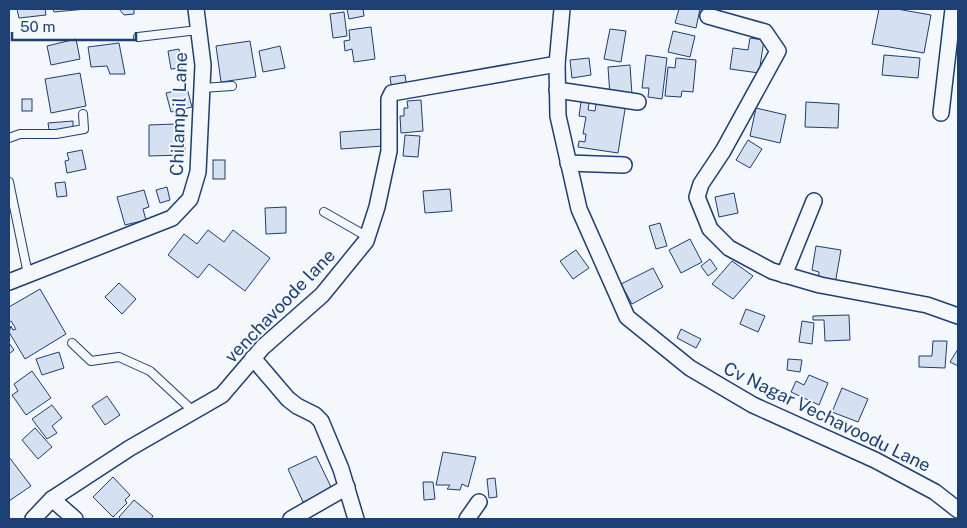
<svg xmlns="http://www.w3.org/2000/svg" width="967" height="528" viewBox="0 0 967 528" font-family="'Public Sans',sans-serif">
	<rect width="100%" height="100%" fill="#f4f7fb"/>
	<g fill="#d5e0f0" stroke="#1d3f73">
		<path d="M17 9H45L46 15 19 18Z"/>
		<path d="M53 9H86L54 12Z"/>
		<path d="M119 9H146H134V14L124 15Z"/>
		<path d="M347 9H363L364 16 349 19Z"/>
		<path d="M679 9H700L696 28 675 23Z"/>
		<path d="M879 9H897L931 15 924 53 872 44Z"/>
		<path d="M344 12 347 36 333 38 330 14Z"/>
		<path d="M371 27 375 59 354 62 352 49 345 51 344 41 350 40 349 30Z"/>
		<path d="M610 29 626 31 621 62 604 59Z"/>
		<path d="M673 31 695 36 690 57 668 52Z"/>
		<path d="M750 38 764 40 759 73 730 69 733 48 748 50Z"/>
		<path d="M76 39 80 59 51 65 47 46Z"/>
		<path d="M250 41 256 77 221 82 216 46Z"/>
		<path d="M119 43 125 74H110L107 66 91 67 88 47Z"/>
		<path d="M280 46 285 68 263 72 259 51Z"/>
		<path d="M179 49 182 68 171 69 168 51Z"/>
		<path d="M646 55 667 58 662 99 648 97 649 88H642Z"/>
		<path d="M884 55 920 58 918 78 882 75Z"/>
		<path d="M589 58 591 75 572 78 570 60Z"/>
		<path d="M676 58 696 60 693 92 682 91 681 97 665 96 668 67 675 68Z"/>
		<path d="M630 65 632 95 610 96 608 67Z"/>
		<path d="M80 73 86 106 51 113 45 79Z"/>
		<path d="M405 75 407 88 392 91 390 77Z"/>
		<path d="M187 88 192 107 171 112 166 93Z"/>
		<path d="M582 95 590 97 588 110 595 111 597 98 626 103 618 153 578 147 579 141 585 142 586 134H583L586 117 579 116Z"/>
		<rect x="22" y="99" width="10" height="12"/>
		<path d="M421 100 423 131 401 133 400 116H404V108H408L407 101Z"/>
		<path d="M806 102 839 104 838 128 805 127Z"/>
		<path d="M756 108 786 115 780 143 750 136Z"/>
		<path d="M73 121V129L49 130 48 123Z"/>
		<path d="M175 124H184L185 155 149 156V125Z"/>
		<path d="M382 129 383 146 341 149 340 132Z"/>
		<path d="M405 135 420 136 418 157 403 156Z"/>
		<path d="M748 140 762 149 750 168 736 160Z"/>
		<path d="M82 150 86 169 67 173 65 161 69 160 67 153Z"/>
		<rect x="213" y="160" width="12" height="19"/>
		<path d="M65 182 67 196 57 197 55 183Z"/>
		<path d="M167 187 170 200 160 203 156 190Z"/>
		<path d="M450 189 452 211 425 213 423 191Z"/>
		<path d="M144 190 149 207 143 209 146 220 125 225 117 197Z"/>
		<path d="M734 193 738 213 719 217 715 197Z"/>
		<path d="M286 207V233L266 234 265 208Z"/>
		<path d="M660 223 667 246 656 249 649 226Z"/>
		<path d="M208 230 224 242 233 230 270 258 245 291 209 264 198 278 168 255 184 234 197 244Z"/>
		<path d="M690 239 702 262 681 273 669 250Z"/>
		<path d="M816 246 841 250 835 284 818 282 819 272 812 270Z"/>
		<path d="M576 250 589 268 573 279 560 261Z"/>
		<path d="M710 259 717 269 708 276 701 266Z"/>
		<path d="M732 261 753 276 733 299 712 284Z"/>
		<path d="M653 268 663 287 632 304 621 284Z"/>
		<path d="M119 283 136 299 122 314 105 297Z"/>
		<path d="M40 289 66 334 25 359 9 332 11 326 13 330 16 329 11 321 9 322V307Z"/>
		<path d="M746 309 765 316 758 332 740 324Z"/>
		<path d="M849 315 850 340 825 341 824 320H813V316Z"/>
		<path d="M802 321 814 323 812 344 799 342Z"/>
		<path d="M681 329 701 339 696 348 677 338Z"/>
		<path d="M933 341H947L945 368 919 367V356H932Z"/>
		<path d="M9 343 14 350 9 354Z"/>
		<path d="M958 349V366L950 362Z"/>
		<path d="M59 352 64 368 42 375 36 359Z"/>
		<path d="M788 359 802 360 800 372 787 370Z"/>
		<path d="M32 371 51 398 26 415 12 395 18 391 14 384Z"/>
		<path d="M809 375 828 383 819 405 791 392 796 381 804 385Z"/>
		<path d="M842 388 868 399 858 422 832 412Z"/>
		<path d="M107 396 120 415 105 425 92 406Z"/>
		<path d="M52 405 62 418 52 426 57 433 47 439 32 419Z"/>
		<path d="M35 428 52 447 38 459 22 440Z"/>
		<path d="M443 452 476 457 468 487 462 484 460 490 447 489 450 485H436Z"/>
		<path d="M316 456 332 489 303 502 288 469Z"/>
		<path d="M9 457 31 486 9 501Z"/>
		<path d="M113 477 130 495 125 500 127 503 113 517 93 497Z"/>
		<path d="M495 478 497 497 489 498 487 479Z"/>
		<path d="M423 482H433L435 499 424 500Z"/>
		<path d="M134 500 153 516 151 519H121L119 517Z"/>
	</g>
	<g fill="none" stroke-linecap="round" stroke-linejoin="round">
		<defs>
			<g id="lane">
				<path d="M138 37 198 30"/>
				<path d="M202 88 232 86"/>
				<path d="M9 138 20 134H56L84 129 83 114"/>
				<path d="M9 182 28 274"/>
				<path d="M324 212 368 237"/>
				<path d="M72 343 91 361 119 357 150 371 193 411"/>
			</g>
			<g id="street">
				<path d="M708 16 765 32 778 51 723 151 701 184 697 197 710 229 729 248 772 271 820 285 927 305 958 316"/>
				<path d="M557 64 558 116 579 209 627 317 690 368 753 405 875 460 935 492 958 510"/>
				<path d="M557 90 638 102"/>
				<path d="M941 113 953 9"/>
				<path d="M568 163 624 165"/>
				<path d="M784 275 814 201"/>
				<path d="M9 282 172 218 190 199 198 172 203 65 196 9"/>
				<path d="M253 358 288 399 297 406 315 415 321 421 341 469 356 519"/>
				<path d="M52 499 75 519"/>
				<path d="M33 519 52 499 130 448 222 395 263 347 322 295 366 241 377 207 389 151V99L392 93 557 64 562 9"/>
				<path d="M291 519 347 487"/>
				<path d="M467 519 479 502"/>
			</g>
		</defs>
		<use href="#lane" stroke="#1d3f73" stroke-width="10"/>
		<use href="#street" stroke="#1d3f73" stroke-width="18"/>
		<use href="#lane" stroke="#f4f7fb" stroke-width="8"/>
		<use href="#street" stroke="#f4f7fb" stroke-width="15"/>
	</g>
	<g text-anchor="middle" stroke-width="4" stroke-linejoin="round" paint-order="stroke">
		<g font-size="18" fill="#1d3f73" stroke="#f4f7fb">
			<text transform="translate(179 114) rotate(-88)" y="6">Chilampil Lane</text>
			<text transform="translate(280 306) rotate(-46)" y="6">venchavoode lane</text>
			<text transform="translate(827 417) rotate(26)" y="6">Cv Nagar Vechavoodu Lane</text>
		</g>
	</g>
	<rect width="967" height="528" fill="none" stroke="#1d3f73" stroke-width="20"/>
	<path d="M12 32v8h124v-8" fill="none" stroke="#1d3f73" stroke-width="2.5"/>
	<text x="20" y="32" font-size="15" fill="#1d3f73" stroke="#f4f7fb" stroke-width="4" paint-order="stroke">50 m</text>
</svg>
